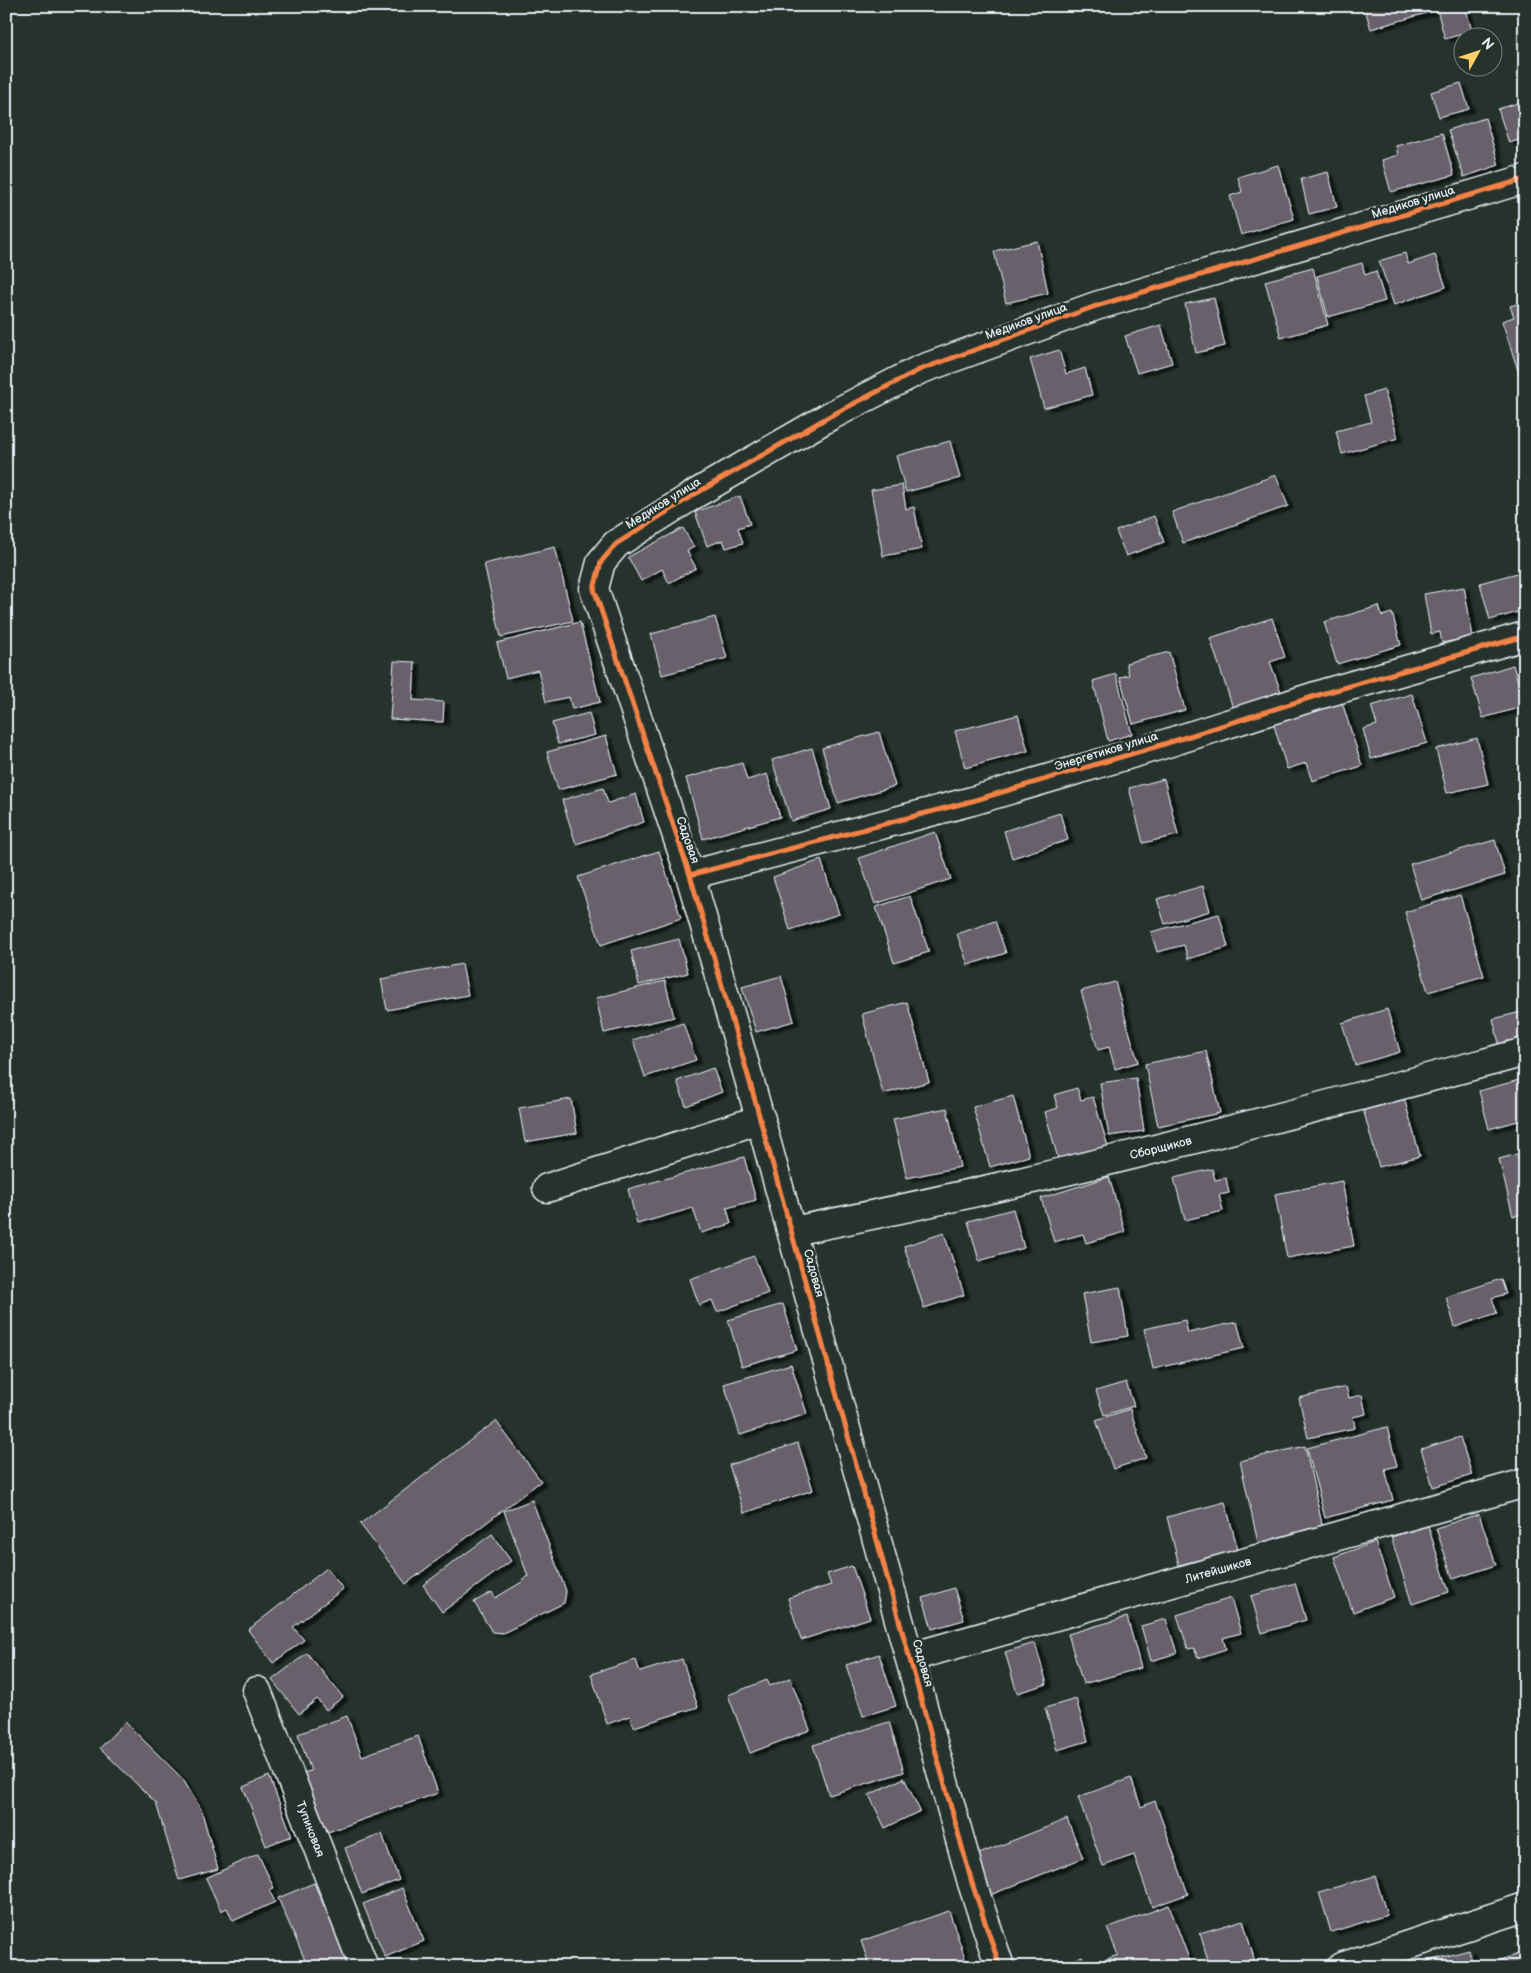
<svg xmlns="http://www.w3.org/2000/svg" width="1531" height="1973" viewBox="0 0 1531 1973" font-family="'Balsamiq Sans',sans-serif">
	<defs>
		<filter id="shadow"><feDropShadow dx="5.5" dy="3" stdDeviation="1" flood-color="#0009"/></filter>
	</defs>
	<rect width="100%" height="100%" fill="#26332d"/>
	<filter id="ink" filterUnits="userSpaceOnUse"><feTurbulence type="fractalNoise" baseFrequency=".02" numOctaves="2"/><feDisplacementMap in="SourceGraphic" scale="10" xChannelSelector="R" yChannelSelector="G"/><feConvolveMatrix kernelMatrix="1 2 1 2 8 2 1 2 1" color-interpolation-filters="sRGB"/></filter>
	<g filter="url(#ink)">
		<g fill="#67616a" stroke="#e8f1f8" filter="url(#shadow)">
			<path d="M1364 6H1465L1472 31 1445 39 1437 10 1371 29Z"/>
			<path d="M1461 83 1469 109 1439 117 1431 92Z"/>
			<path d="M1525 101V138L1509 143 1498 109Z"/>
			<path d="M1485 118 1499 165 1464 177 1448 130Z"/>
			<path d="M1442 133 1454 175 1391 192 1382 160 1398 155 1396 146Z"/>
			<path d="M1278 165 1294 219 1241 235 1230 196 1242 192 1238 177Z"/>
			<path d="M1328 172 1337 207 1309 214 1301 179Z"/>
			<path d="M1037 241 1048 293 1006 303 994 251Z"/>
			<path d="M1405 253 1408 264 1435 255 1446 287 1394 305 1379 261Z"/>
			<path d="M1362 263 1365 275 1376 271 1385 301 1328 317 1317 276Z"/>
			<path d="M1313 268 1328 325 1281 338 1265 281Z"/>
			<path d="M1214 298 1225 346 1196 353 1185 304Z"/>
			<path d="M1525 302V392L1502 321 1514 317 1510 306Z"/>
			<path d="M1161 325 1172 363 1137 373 1125 336Z"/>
			<path d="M1059 350 1066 374 1085 368 1092 395 1044 408 1030 359Z"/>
			<path d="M1384 390 1398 438 1342 454 1336 431 1371 422 1364 396Z"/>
			<path d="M950 441 960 478 906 492 896 456Z"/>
			<path d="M1276 475 1288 506 1183 543 1172 512Z"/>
			<path d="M902 485 906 509 914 507 922 549 883 556 871 490Z"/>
			<path d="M740 496 750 524 738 528 743 543 726 548 723 540 707 546 695 512Z"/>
			<path d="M1154 516 1164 542 1126 556 1116 531Z"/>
			<path d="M683 528 694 547 687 551 696 568 669 583 662 569 641 581 628 557Z"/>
			<path d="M555 547 573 621 501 637 484 564Z"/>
			<path d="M1525 571V610L1490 620 1480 583Z"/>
			<path d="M1464 587 1473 637 1442 643 1440 632 1431 634 1424 594Z"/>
			<path d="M1379 606 1382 616 1392 613 1401 645 1337 664 1324 622Z"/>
			<path d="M715 617 727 658 662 675 651 634Z"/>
			<path d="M1272 618 1285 657 1270 662 1281 692 1233 708 1210 638Z"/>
			<path d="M580 622 600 702 572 709 569 697 546 702 538 670 506 678 497 643Z"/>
			<path d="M1169 652 1185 710 1133 724 1120 677 1129 675 1126 663Z"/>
			<path d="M394 661 415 662 413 700 444 702 443 722 390 719Z"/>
			<path d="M1513 665 1525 706 1483 718 1471 678Z"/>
			<path d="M1116 674 1132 734 1108 741 1093 681Z"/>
			<path d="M1412 694 1427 743 1371 759 1363 729 1377 725 1371 706Z"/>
			<path d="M1342 702 1362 766 1312 781 1306 763 1287 769 1273 722Z"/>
			<path d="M589 713 595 735 558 744 552 723Z"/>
			<path d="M1018 715 1028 751 965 768 955 731Z"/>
			<path d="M879 732 895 786 838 803 822 748Z"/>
			<path d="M606 736 617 774 558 790 547 752Z"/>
			<path d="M1477 738 1488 784 1447 793 1436 749Z"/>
			<path d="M812 748 831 809 791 821 772 760Z"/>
			<path d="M742 763 747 780 767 774 780 817 703 839 686 778Z"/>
			<path d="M1164 779 1178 835 1143 843 1129 788Z"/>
			<path d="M603 788 608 803 636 794 644 822 576 844 562 800Z"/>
			<path d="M1060 813 1068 840 1012 858 1004 831Z"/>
			<path d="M935 832 951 879 875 904 859 858Z"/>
			<path d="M1495 840 1505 875 1421 900 1410 864Z"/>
			<path d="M659 851 681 918 601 945 578 877Z"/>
			<path d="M821 860 839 914 790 930 773 877Z"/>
			<path d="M1203 886 1210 911 1165 924 1157 899Z"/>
			<path d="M1460 895 1484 976 1428 992 1405 912Z"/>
			<path d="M910 896 929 952 894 963 876 907Z"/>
			<path d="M1219 914 1228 947 1188 959 1184 945 1157 952 1151 932Z"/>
			<path d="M995 921 1006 953 968 965 957 934Z"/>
			<path d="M679 939 688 973 639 985 631 951Z"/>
			<path d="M462 964 468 995 387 1010 381 979Z"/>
			<path d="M781 976 794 1021 756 1032 742 987Z"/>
			<path d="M665 981 674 1017 604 1033 596 998Z"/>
			<path d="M1115 982 1138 1062 1115 1069 1109 1047 1098 1050 1081 991Z"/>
			<path d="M907 1002 929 1082 883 1094 862 1014Z"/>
			<path d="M1387 1009 1400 1052 1355 1065 1342 1023Z"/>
			<path d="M1525 1011V1041L1500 1047 1493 1019Z"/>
			<path d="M683 1023 696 1060 645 1077 633 1040Z"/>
			<path d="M1206 1051 1220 1113 1158 1126 1145 1064Z"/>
			<path d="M713 1068 722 1092 686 1106 677 1081Z"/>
			<path d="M1136 1078 1144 1131 1109 1136 1100 1083Z"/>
			<path d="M1519 1080 1525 1100V1119L1489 1129 1479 1091Z"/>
			<path d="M1077 1088 1081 1100 1093 1097 1108 1147 1059 1162 1045 1112 1058 1108 1054 1095Z"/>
			<path d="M1403 1094 1420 1156 1379 1167 1362 1105Z"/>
			<path d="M1013 1096 1029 1156 990 1167 973 1107Z"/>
			<path d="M571 1099 577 1133 525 1142 519 1108Z"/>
			<path d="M947 1108 960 1167 907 1178 893 1119Z"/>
			<path d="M1525 1152V1213L1513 1216 1499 1159Z"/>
			<path d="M744 1157 756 1200 727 1208 731 1224 701 1233 693 1208 637 1224 628 1189Z"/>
			<path d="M1212 1169 1215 1180 1226 1178 1229 1193 1219 1195 1223 1211 1185 1220 1174 1178Z"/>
			<path d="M1109 1177 1125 1232 1086 1243 1083 1234 1054 1242 1041 1198Z"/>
			<path d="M1342 1181 1354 1246 1287 1258 1275 1194Z"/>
			<path d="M1013 1209 1024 1248 979 1261 968 1221Z"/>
			<path d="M944 1233 964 1295 924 1308 904 1246Z"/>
			<path d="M754 1256 768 1293 717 1312 712 1300 699 1305 690 1279Z"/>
			<path d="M1501 1279 1506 1294 1492 1298 1497 1313 1455 1327 1446 1297Z"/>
			<path d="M1120 1287 1128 1336 1091 1342 1082 1294Z"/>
			<path d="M783 1304 797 1350 742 1366 728 1320Z"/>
			<path d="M1185 1320 1188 1333 1237 1322 1244 1348 1153 1369 1144 1329Z"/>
			<path d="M791 1364 807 1414 740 1435 724 1384Z"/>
			<path d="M1126 1382 1134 1406 1104 1415 1096 1391Z"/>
			<path d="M1346 1387 1349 1398 1362 1395 1366 1414 1353 1417 1355 1428 1308 1438 1299 1398Z"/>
			<path d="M1130 1409 1146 1458 1113 1469 1096 1420Z"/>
			<path d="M496 1421 541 1481 406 1584 360 1524Z"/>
			<path d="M1387 1427 1397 1466 1385 1469 1393 1500 1325 1518 1307 1448Z"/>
			<path d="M1460 1437 1472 1475 1433 1487 1421 1449Z"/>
			<path d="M798 1443 813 1490 744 1513 729 1465Z"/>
			<path d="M1305 1446 1323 1529 1258 1543 1240 1461Z"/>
			<path d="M532 1500 566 1591 564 1603 503 1633 492 1632 474 1602 492 1592 495 1598 522 1582 528 1576 504 1511Z"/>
			<path d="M1225 1502 1238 1550 1179 1565 1167 1517Z"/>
			<path d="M1479 1514 1496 1565 1453 1579 1436 1528Z"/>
			<path d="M1428 1526 1449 1592 1412 1604 1391 1537Z"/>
			<path d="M492 1534 511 1561 442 1612 423 1585Z"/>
			<path d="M1375 1542 1394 1597 1353 1612 1334 1557Z"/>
			<path d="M852 1566 870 1618 801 1640 788 1598 831 1585 827 1574Z"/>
			<path d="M327 1568 343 1589 293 1627 304 1640 273 1663 248 1630Z"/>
			<path d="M1295 1583 1306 1620 1262 1633 1251 1596Z"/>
			<path d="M954 1588 964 1620 932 1629 923 1598Z"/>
			<path d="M1231 1598 1241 1633 1223 1638 1226 1649 1198 1658 1194 1648 1188 1649 1177 1615Z"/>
			<path d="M1127 1617 1141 1668 1083 1684 1068 1634Z"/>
			<path d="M1166 1619 1177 1653 1151 1661 1141 1626Z"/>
			<path d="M1035 1643 1047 1684 1017 1693 1005 1652Z"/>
			<path d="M307 1653 343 1697 326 1710 317 1699 299 1714 272 1680Z"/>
			<path d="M879 1654 896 1706 863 1716 846 1665Z"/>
			<path d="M682 1659 698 1707 634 1727 630 1716 607 1724 591 1674 636 1660 640 1672Z"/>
			<path d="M790 1678 810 1730 750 1753 728 1695 767 1680 770 1686Z"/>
			<path d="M1076 1699 1088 1741 1057 1750 1045 1708Z"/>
			<path d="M347 1716 362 1756 418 1736 438 1793 325 1833 303 1773 311 1771 298 1734Z"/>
			<path d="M125 1722 182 1778 201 1809 218 1869 179 1880 156 1803 100 1748Z"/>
			<path d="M889 1722 904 1772 829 1795 813 1745Z"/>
			<path d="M269 1776 292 1836 266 1846 243 1787Z"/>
			<path d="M904 1778 920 1811 885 1828 869 1795Z"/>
			<path d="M1131 1778 1141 1807 1155 1801 1188 1894 1152 1907 1134 1855 1103 1866 1078 1797Z"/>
			<path d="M1067 1819 1083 1858 990 1895 974 1856Z"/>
			<path d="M382 1834 399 1880 362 1894 345 1848Z"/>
			<path d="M258 1854 274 1888 269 1890 275 1902 233 1921 227 1908 221 1911 206 1878Z"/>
			<path d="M1375 1876 1387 1915 1331 1932 1319 1892Z"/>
			<path d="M314 1883 351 1967H308L278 1898Z"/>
			<path d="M402 1888 424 1941 385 1957 363 1904Z"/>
			<path d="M1169 1905 1192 1967H1094L1093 1964 1118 1955 1107 1928Z"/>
			<path d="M949 1911 968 1967H870L861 1941Z"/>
			<path d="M1243 1920 1255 1962 1237 1967H1210L1200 1933Z"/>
			<path d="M1469 1950 1473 1967H1419L1418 1964Z"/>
			<path d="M1525 1952V1967H1495L1493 1962Z"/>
			<path d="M1082 1956 1088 1967H1060Z"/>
		</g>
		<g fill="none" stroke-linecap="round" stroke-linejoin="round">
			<defs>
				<g id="minor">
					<path d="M690 875 972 801 1158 746 1325 693 1525 636"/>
					<path d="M547 1188 761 1119"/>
					<path id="s1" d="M792 1231C1040 1183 1282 1117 1525 1052"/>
					<path id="s2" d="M911 1657 1525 1483"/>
					<path id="s3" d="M257 1691 364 1967"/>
					<path d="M1000 1967 972 1883 749 1079 690 875 594 589 601 562 616 544 695 494 830 416 919 370 1096 306 1525 179"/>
					<path d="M1341 1967 1525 1907"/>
				</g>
			</defs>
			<use href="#minor" stroke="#e8f1f8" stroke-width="31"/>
			<use href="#minor" stroke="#26332d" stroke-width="28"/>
			<defs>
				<g id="cycleway">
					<path d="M690 875 972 801 1158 746 1325 693 1525 636"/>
					<path d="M1000 1967 972 1883 749 1079 690 875 594 589 601 562 616 544 695 494 830 416 919 370 1096 306 1525 179"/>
				</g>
			</defs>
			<use href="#cycleway" stroke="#26332d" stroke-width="8"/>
			<use href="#cycleway" stroke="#f48246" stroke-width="5"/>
		</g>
	</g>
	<g text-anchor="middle" stroke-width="5" stroke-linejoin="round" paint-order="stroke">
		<g font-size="12" fill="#e8f1f8" stroke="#26332d">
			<text transform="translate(1413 202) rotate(-17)" y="4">Медиков улица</text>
			<text transform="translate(1026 321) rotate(-20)" y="4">Медиков улица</text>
			<text transform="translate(663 503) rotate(-32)" y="4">Медиков улица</text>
			<text transform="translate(1106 751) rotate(-17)" y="4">Энергетиков улица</text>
			<text transform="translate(688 840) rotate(71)" y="4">Садовая</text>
			<text dy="4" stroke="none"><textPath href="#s1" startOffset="378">Сборщиков</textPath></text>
			<text transform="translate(814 1273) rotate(75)" y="4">Садовая</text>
			<text dy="4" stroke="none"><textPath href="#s2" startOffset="319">Литейшиков</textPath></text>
			<text transform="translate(923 1663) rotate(74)" y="4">Садовая</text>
			<text dy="4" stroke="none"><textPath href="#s3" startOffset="148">Тупиковая</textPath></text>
		</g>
	</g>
	<rect width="1531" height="1973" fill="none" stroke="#26332d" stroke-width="25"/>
	<rect x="12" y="12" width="1506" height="1948" fill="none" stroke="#e8f1f8" stroke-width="2" filter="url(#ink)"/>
	<g transform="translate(1478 52) rotate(50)"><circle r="24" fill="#26332d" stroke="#747f7e"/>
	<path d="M0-4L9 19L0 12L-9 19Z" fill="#ffd166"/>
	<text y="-8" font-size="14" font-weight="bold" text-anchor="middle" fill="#e8f1f8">N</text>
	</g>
</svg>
